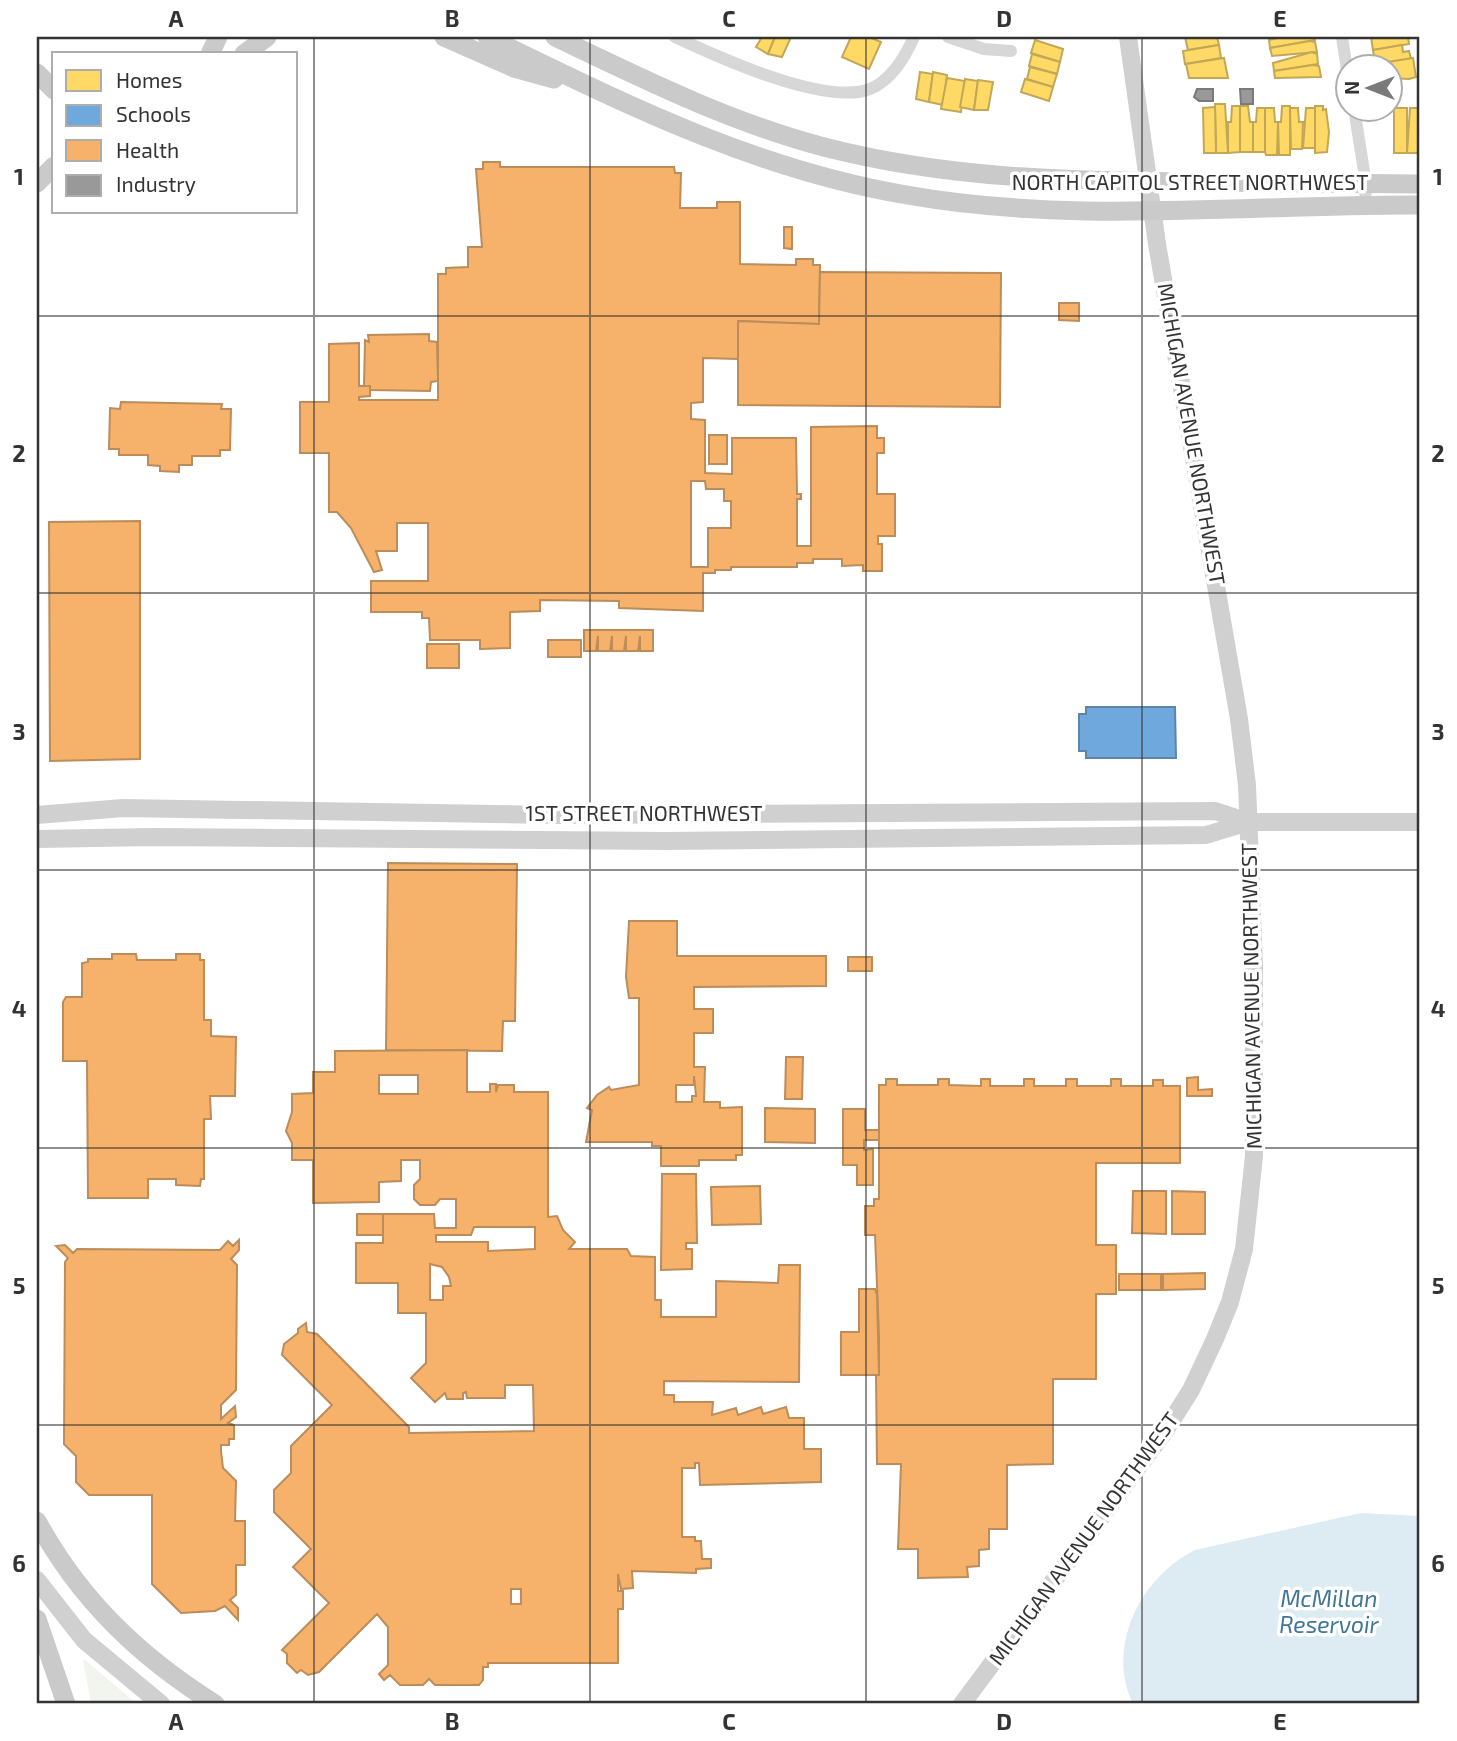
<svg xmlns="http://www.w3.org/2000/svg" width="1457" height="1741" viewBox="0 0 1457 1741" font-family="'Exo 2',sans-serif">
	<rect width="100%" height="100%" fill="#fff"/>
	<path fill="#f1f5ed" d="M83 1660H85L137 1704H91Z"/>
	<path fill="#ddebf3" d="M1361 1513 1420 1516V1704H1133C1105 1646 1141 1577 1195 1550Z"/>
	<g fill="#ffd966" stroke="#c2a757" stroke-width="2">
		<path d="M762 37H775L768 54 756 47Z"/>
		<path d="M775 37H791L782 57 768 54Z"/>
		<path d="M851 37H869L881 42 869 69 842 57Z"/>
		<path d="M1185 37H1217L1219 45 1188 50Z"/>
		<path d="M1282 37H1314L1315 40 1270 48 1269 40Z"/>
		<path d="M1371 37H1408L1409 44 1373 50Z"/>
		<path d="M1035 40 1063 49 1060 62 1031 53Z"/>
		<path d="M1310 41 1315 42 1317 52 1272 56 1270 48Z"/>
		<path d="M1219 45 1221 58 1185 64 1183 51Z"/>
		<path d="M1402 45 1403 52 1409 51 1411 59 1375 64 1373 50Z"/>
		<path d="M1312 52 1317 54 1318 64 1274 71 1273 63Z"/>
		<path d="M1032 54 1060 62 1057 74 1029 66Z"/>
		<path d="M1224 58 1228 78H1189L1186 64Z"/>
		<path d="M1413 58 1416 77 1409 79 1390 78V66H1376L1375 64Z"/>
		<path d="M1313 65 1319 66 1321 77 1275 78 1274 71Z"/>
		<path d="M1030 67 1057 74 1053 87 1027 79Z"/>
		<path d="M920 72 933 74 929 102 916 99Z"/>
		<path d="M933 72 947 75 943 105 929 102Z"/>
		<path d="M947 78 965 81 961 112 941 109Z"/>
		<path d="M965 79 978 81 974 110 960 107Z"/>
		<path d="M1025 79 1053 87 1049 101 1021 92Z"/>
		<path d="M978 80 993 82 988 110H974Z"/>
		<path d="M1215 104H1225L1228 153H1216Z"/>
		<path d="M1232 106H1240V152L1228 153V122H1231Z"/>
		<path d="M1240 106H1248L1250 122H1253V152H1240Z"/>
		<path d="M1282 106H1290V155H1279L1278 122H1281Z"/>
		<path d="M1315 106H1323V110L1326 109 1329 132 1327 152 1315 153Z"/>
		<path d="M1215 107 1216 153H1204L1203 108Z"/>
		<path d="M1257 108H1265V152H1253V122H1256Z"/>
		<path d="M1265 108H1274L1275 122H1278L1277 155H1266L1265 152Z"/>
		<path d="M1290 108H1298L1299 122H1303L1302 149H1291Z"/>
		<path d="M1306 108H1315V148H1303Z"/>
		<rect x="1394" y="108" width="13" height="45"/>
		<path d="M1410 108H1419V153H1407Z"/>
	</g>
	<path fill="#6fa8dc" stroke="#5d85a9" stroke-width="2" d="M1086 707H1175L1176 758H1086V751H1079V714H1086Z"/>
	<g fill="#f6b26b" stroke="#bc8c5a" stroke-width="2" fill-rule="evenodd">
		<path d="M483 162H500V167H674L675 173H681L680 208H717V202H740V264L796 265V259H813V265H820L819 324 738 321V359L703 358V402L691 403V419L705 420V473L732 474V438H796L797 494H801V499H797V546H811V427L877 426V438H884V453H877V494H895V536H878V544H882V571H863V565L842 566V559H813V563H797V567H731V570H715V573H703V611L619 608V601L540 600V611L510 612V648L480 649V640H430L429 618H422V612H371V581H428V523H397V551H376L382 570 374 572 351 528 337 512H329V453H300V402H329V344L359 343V386H370V396L359 397V400H438V274H446V268L468 267V247H482L476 169H483ZM691 481H705L706 489H724V501H731V528H708V567H691Z"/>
		<path d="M784 227H792V249L784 248Z"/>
		<path d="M820 272 1001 273 1000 407 738 405V321L819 324Z"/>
		<path d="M1059 303H1079V321L1059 320Z"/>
		<path d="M429 334V341L437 342 438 381 431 382 430 391 370 390V386H364L365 340 369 342 368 335Z"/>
		<path d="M121 402 222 404 221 409H231L230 450H220V456H192V465H179V472L160 471V466L148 465V455H119V449H109L110 408 120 409Z"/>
		<rect x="709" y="435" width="18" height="29"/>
		<path d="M140 521V759L50 761 49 522Z"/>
		<path d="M584 630H653V651H640V636L638 651H626V636L624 651H612V636L610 651H598V636L596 651H584Z"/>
		<rect x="548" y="640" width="33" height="17"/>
		<rect x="427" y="644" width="32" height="24"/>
		<path d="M388 863 517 864 515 1021H503L502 1051 386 1050Z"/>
		<path d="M629 921H677V956H826V986L694 987V1009H713V1033H694V1067H705L704 1102H720V1108L742 1107V1155H736V1160H699V1166H661V1146H652V1142H586L592 1110 587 1108 597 1095 609 1087 611 1090 639 1085V998H629L626 977ZM694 1076 696 1096H692V1102H676V1085H694Z"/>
		<path d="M112 954H136L137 960H176V954H200V960H204V1020H211V1036L236 1037 235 1096H210L211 1119H204V1179H201L200 1186 176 1185V1179H148V1198H88L87 1061H63V1002L66 997H82V963L88 962V959H112Z"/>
		<rect x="848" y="957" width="24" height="14"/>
		<path d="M467 1050V1092H490V1084H496V1092L498 1085H514V1092H548V1217L557 1216 563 1230 575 1242 569 1249H627L631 1256 655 1257V1300H661V1317H716V1281L778 1283 779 1265H800L799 1382 664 1381V1395H674V1402H713L712 1415 736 1408 738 1415 761 1407 763 1414 786 1407 789 1418H804V1449H821V1482L700 1485 699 1463H695V1468H682V1537H695V1541H701L702 1559H711V1568L696 1569V1573L632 1571 633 1588 621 1589 618 1574V1591H623V1609H618V1663H488V1667H483V1680L479 1685H435L429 1679 423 1685H400L390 1675 384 1680 379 1674 388 1665V1627L377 1614 319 1672 308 1675 301 1670 297 1673 287 1663V1654L282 1650 329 1603 293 1567 311 1549 274 1512V1490L291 1473V1446L332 1405 282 1355 284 1344 298 1333V1329L306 1323 307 1332 317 1334 409 1427V1433L534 1431 533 1385H505V1398H467L466 1392 463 1393V1399H447L445 1393 435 1402 411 1378 426 1363V1313H398V1283H356V1243H383V1214H434L435 1228H456V1199H440L435 1205H420L414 1199V1185L420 1179V1160H401V1181L379 1182V1202L313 1203V1160H292V1143L286 1131 292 1112V1094L313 1093V1072H335V1051ZM379 1075H418V1094H379ZM474 1227H535V1249L488 1251V1242H436V1235H471ZM430 1264 442 1267 449 1277 451 1286H443V1300H430ZM511 1589H521V1604H511Z"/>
		<path d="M786 1057H803L802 1099H785Z"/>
		<path d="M1198 1077V1090L1212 1089V1096H1187V1078Z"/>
		<path d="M886 1079H897V1085H938V1079H949V1085L981 1086V1079H990V1086H1024V1079H1034V1086H1066V1079H1077V1086H1111V1079H1121V1086H1153V1080H1163V1086H1180V1163H1096V1245H1116V1294H1096V1379H1053V1464L1007 1465V1529H989V1549L979 1550V1566L967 1567 968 1577 918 1578V1549H898L901 1464H877L876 1375H879V1336L875 1235H865V1206H874V1199H879V1085H886Z"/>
		<path d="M765 1108 815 1109V1143L765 1142Z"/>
		<path d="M843 1109H865V1130H879V1140H864V1150L873 1149V1185H857V1165H843Z"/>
		<path d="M662 1174H696L697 1243H686V1249H692V1269L661 1270Z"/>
		<path d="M760 1186 761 1224 712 1225 711 1187Z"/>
		<path d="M1133 1191H1166V1234L1132 1233Z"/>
		<path d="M1172 1191 1205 1192V1234H1172Z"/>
		<rect x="357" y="1214" width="26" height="21"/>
		<path d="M239 1240V1250L231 1259 237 1265 236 1390 221 1405V1419L235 1406 236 1417 228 1423 234 1425V1439H229V1445H221V1451L223 1468 236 1481 235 1521H245V1565H236V1595L230 1600 238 1608V1620L225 1606 215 1611 181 1613 152 1584V1495H89L76 1482V1456L64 1444 65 1262 68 1258 56 1246 65 1245 73 1253 77 1249 220 1250 228 1241 233 1246Z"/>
		<path d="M1205 1273V1289L1163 1290V1274Z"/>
		<rect x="1119" y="1274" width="42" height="16"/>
		<path d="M859 1289H875L877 1295 879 1375H841V1332H859Z"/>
	</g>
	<g fill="#999" stroke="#7a7a7a" stroke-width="2">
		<path d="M1197 89H1213V101H1199L1194 97Z"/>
		<path d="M1240 89H1253V104H1241Z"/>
	</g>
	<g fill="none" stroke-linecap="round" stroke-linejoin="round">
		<g stroke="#d7d7d7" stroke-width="12">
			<path d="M675 37C718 57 824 106 870 89 892 80 905 57 914 37"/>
			<path d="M948 37 984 49 1011 51"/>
			<path d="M1342 37 1348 77"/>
			<path d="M1354 108 1366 184 1365 205"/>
		</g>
		<g stroke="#d0d0d0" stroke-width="18">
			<path d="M37 815 123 808 558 815 1215 811 1249 822"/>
			<path d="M37 839 153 837 666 841 1206 835 1249 822H1420"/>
			<path d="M37 1580 84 1640 161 1704"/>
			<path d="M962 1704 1165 1431 1191 1390 1215 1339 1230 1302 1244 1249 1254 1156V966L1247 785 1239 719 1157 244 1128 37"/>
		</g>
		<g stroke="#cacaca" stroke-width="19">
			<path d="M444 37 514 68 554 79"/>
			<path d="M487 37C623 103 756 170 907 195 1076 225 1249 204 1420 205"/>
			<path d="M555 37C643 79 729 122 824 147 948 179 1071 181 1198 182 1272 183 1346 184 1420 184"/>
			<path d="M210 54 218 37"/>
			<path d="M244 54 267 37"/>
			<path d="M37 73 54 90"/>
			<path d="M37 183 54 166"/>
			<path d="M37 1521C80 1600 140 1657 215 1704"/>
			<path d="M37 1619 66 1704"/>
		</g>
	</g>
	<path fill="none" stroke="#333" stroke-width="2" stroke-opacity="0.55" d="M314 37V1704M590 37V1704M866 37V1704M1142 37V1704M37 316H1420M37 593H1420M37 870H1420M37 1148H1420M37 1425H1420"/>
	<g text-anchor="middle" stroke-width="7" stroke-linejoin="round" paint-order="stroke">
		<g font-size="21" fill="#333" stroke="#fff">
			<text x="1190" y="190">NORTH CAPITOL STREET NORTHWEST</text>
			<text transform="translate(1191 434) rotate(80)" y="7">MICHIGAN AVENUE NORTHWEST</text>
			<text x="644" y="821">1ST STREET NORTHWEST</text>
			<text transform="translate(1252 996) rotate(-91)" y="7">MICHIGAN AVENUE NORTHWEST</text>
			<text transform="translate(1084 1539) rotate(-54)" y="7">MICHIGAN AVENUE NORTHWEST</text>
		</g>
		<g font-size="23" font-style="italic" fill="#3f7597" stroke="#fff">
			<text x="1329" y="1607">McMillan<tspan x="1329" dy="26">Reservoir</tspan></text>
		</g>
	</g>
	<rect width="1457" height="1741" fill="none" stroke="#ffffff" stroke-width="77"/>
	<rect x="52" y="52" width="245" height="161" fill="#ffffff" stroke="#adadad" stroke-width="2"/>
	<rect x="66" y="70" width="35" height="21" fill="#ffd966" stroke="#adadad" stroke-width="2"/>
	<text x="116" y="88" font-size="21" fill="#333333">Homes</text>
	<rect x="66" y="105" width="35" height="21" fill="#6fa8dc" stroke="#adadad" stroke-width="2"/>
	<text x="116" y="122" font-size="21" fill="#333333">Schools</text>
	<rect x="66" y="140" width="35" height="21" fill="#f6b26b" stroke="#adadad" stroke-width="2"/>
	<text x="116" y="158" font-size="21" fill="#333333">Health</text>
	<rect x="66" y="175" width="35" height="21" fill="#999999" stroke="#adadad" stroke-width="2"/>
	<text x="116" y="192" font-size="21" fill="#333333">Industry</text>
	<g transform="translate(1369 88) rotate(270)"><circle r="33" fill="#ffffff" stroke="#adadad" stroke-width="2"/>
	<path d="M0-5L12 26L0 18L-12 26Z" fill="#7a7a7a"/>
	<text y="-10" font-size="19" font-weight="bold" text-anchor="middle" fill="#333333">N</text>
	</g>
	<rect x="38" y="38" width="1380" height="1664" fill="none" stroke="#333" stroke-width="2.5"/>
	<g font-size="23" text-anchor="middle" font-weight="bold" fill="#333">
		<text x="176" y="27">A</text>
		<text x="452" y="27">B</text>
		<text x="729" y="27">C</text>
		<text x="1004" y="27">D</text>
		<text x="1280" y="27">E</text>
		<text x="19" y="185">1</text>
		<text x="1438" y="185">1</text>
		<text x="19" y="462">2</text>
		<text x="1438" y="462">2</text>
		<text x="19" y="740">3</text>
		<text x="1438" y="740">3</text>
		<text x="19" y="1017">4</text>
		<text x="1438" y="1017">4</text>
		<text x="19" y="1294">5</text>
		<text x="1438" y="1294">5</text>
		<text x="19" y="1572">6</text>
		<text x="1438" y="1572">6</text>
		<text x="176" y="1730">A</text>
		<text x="452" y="1730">B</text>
		<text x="729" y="1730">C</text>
		<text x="1004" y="1730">D</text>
		<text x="1280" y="1730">E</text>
	</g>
</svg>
